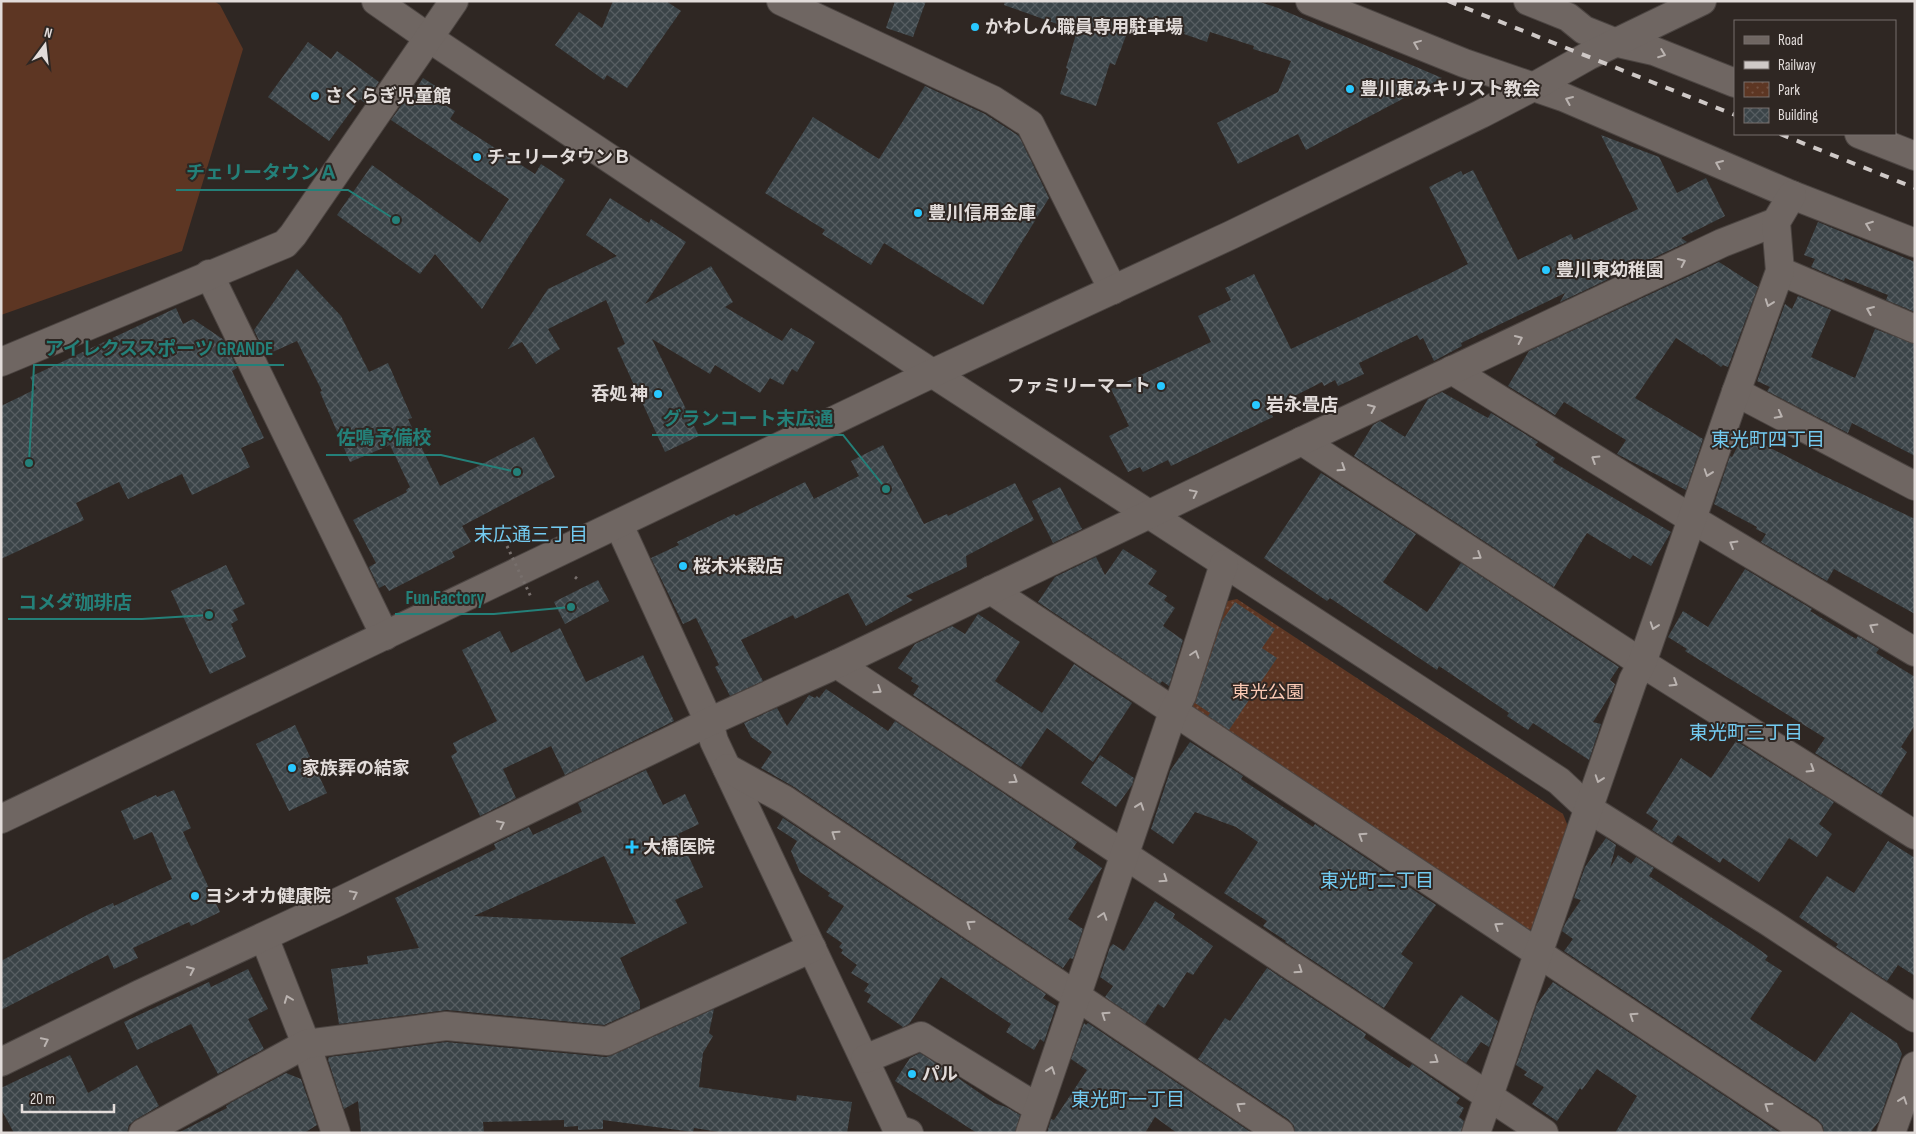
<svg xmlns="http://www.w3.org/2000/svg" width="1916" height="1134" viewBox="0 0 1916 1134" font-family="'Sofia Sans Condensed','Noto Sans JP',sans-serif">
	<defs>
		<pattern id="park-dots" width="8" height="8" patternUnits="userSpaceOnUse" patternTransform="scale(1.25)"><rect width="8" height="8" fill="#5d3623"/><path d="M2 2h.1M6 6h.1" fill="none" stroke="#745242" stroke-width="1.8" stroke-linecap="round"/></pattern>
		<pattern id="building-cross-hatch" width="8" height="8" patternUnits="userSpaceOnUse" patternTransform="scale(1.25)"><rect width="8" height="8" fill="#3b4448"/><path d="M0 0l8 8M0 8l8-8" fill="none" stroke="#575e62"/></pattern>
	</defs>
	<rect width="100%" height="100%" fill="#2f2723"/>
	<path fill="#5d3623" d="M1 1H214L220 5 243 49 182 251 1 315Z"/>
	<path fill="url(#park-dots)" d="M1237 599 1563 814 1569 829 1535 928 1523 932 1198 719 1190 702 1223 602Z"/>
	<g fill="url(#building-cross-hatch)" fill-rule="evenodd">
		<path d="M613 1H666L681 11 627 88 607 75 604 80 555 45 579 12 602 28Z"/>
		<path d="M895 1H926L913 37 886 28Z"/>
		<path d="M1005 1H1257L1278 8 1442 78 1306 150 1298 134 1238 164 1217 123 1278 92 1291 61 1253 49 1254 46 1210 32 1207 42 1184 34 1185 32 1133 17 1115 65 1110 63 1096 106 1060 94 1068 69 1066 68 1077 31 1004 5Z"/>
		<path d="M308 42 331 59 337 51 379 82 365 103 360 99 329 141 268 97Z"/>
		<path d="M423 78 451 96 445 105 455 111 450 119 535 174 541 164 565 180 482 309 435 254 420 274 337 215 372 165 480 243 509 199 391 120 405 100 408 102Z"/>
		<path d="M925 86 985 114 1019 136 1049 198 983 305 884 243 871 265 822 234 825 230 765 193 813 117 879 159Z"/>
		<path d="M1601 135 1659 157 1677 193 1706 178 1725 216 1681 238 1687 242 1560 302 1565 293 1461 343 1462 346 1434 361 1423 338 1420 340 1417 335 1359 363 1364 374 1338 386 1335 380 1324 386 1322 382 1269 409 1273 417 1171 466 1168 460 1143 472 1140 467 1128 472 1109 436 1129 426 1111 389 1211 342 1198 316 1231 300 1225 288 1254 274 1291 349 1447 275 1468 264 1429 187 1461 171 1463 175 1473 170 1518 260 1571 234 1574 240 1638 209Z"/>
		<path d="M610 198 649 223 651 219 686 242 645 304 711 266 733 302 725 307 782 341 791 328 815 342 797 372 792 369 783 385 770 378 760 393 715 365 710 374 652 339 699 436 665 452 617 348 625 344 606 300 548 329 560 349 536 364 522 342 508 349 548 289 617 256 586 235Z"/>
		<path d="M1818 222 1915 262V312L1886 300 1888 295 1845 278 1844 281 1811 267 1815 259 1804 255Z"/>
		<path d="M1719 262 1758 287 1728 367 1723 365 1721 367 1703 354 1702 355 1676 338 1635 398 1703 439 1686 490 1617 454 1626 440 1564 402 1555 415 1508 386 1529 351Z"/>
		<path d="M297 269 341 316 369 372 388 363 412 418 408 419 440 486 534 437 555 477 462 526 471 542 452 552 455 557 389 591 385 585 379 588 369 567 376 563 353 520 407 492 406 490 410 487 390 445 350 462 320 392 322 391 297 341 266 355 254 330Z"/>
		<path d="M1798 296 1831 310 1811 357 1855 378 1875 329 1915 344V456L1852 423 1848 433 1767 391 1770 387 1757 381 1785 304 1792 309Z"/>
		<path d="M176 308 183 324 193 319 224 340 237 368 232 371 264 438 241 448 250 467 192 495 182 474 128 499 119 482 76 503 84 520 1 559V406L36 389 30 377Z"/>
		<path d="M1442 392 1488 418 1491 413 1538 442 1535 445 1555 458 1553 462 1671 532 1651 566 1633 555 1630 559 1587 533 1554 587 1354 456 1373 425 1380 421 1405 437 1428 399Z"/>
		<path d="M1744 434 1822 475 1915 519V614L1834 569 1827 581 1761 542 1766 534 1756 529 1757 527 1714 504 1730 456 1732 457Z"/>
		<path d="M883 445 924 524 947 514 948 516 1015 483 1034 520 966 556 967 567 906 596 913 600 866 626 848 593 795 619 793 615 741 640 763 681 730 696 715 667 719 665 696 618 683 624 651 558 679 545 677 542 734 514 736 516 805 482 814 499 859 476 851 461Z"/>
		<path d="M1321 473 1416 534 1383 582 1427 612 1461 563 1619 667 1610 680 1615 684 1612 692 1593 722 1601 724 1589 760 1533 723 1528 730 1507 716 1509 713 1439 666 1437 670 1330 598 1327 601 1264 558Z"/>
		<path d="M1060 487 1082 529 1053 543 1032 501Z"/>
		<path d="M1123 549 1157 571 1148 584 1167 596 1164 600 1175 608 1163 626 1183 640 1169 686 1162 681 1160 684 1038 602 1055 577 1096 557 1105 575Z"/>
		<path d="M226 565 245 604 233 610 238 620 231 624 246 657 210 674 171 591Z"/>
		<path d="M1745 569 1812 609 1810 611 1856 639 1858 636 1879 649 1876 653 1915 677V725L1901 747 1907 752 1881 795 1815 753 1825 738 1685 651 1687 649 1668 637 1683 611 1708 627Z"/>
		<path d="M598 580 609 601 565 624 554 602Z"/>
		<path d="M1235 602 1275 629 1262 648 1277 658 1229 730 1208 716 1210 713 1195 703 1222 621Z"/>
		<path d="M978 614 1020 642 995 681 1042 713 1074 664 1132 703 1093 762 1047 728 1021 767 913 695 919 686 911 681 913 678 898 668 915 644 952 626 965 634Z"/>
		<path d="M560 628 586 682 643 655 674 721 565 775 551 746 503 769 516 798 480 816 451 756 457 752 453 743 497 721 462 650 500 631 511 653Z"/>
		<path d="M826 689 888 731 895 721 1077 842 1073 848 1102 868 1068 919 1083 929 1073 959 1070 958 1063 968 794 787 761 768 772 752 751 737 744 723 777 708 787 726 809 695 815 698 817 696 819 698Z"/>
		<path d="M295 725 327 793 289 811 256 744Z"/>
		<path d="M1736 741 1834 802 1819 824 1832 834 1817 857 1789 838 1759 882 1723 858 1720 863 1678 835 1672 843 1652 830 1658 821 1646 813 1681 758 1711 778Z"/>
		<path d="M1190 742 1243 776 1241 779 1313 827 1315 824 1436 905 1401 954 1413 963 1384 1008 1285 942 1286 941 1263 926 1267 921 1224 893 1258 842 1236 827 1195 812 1173 844 1151 829 1170 771Z"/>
		<path d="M1100 755 1134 778 1132 785 1116 807 1081 783Z"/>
		<path d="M646 770 663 805 685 794 699 824 678 834 703 887 675 900 687 923 620 958 640 1002V1009L604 1025 447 1010 339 1024 331 969 368 964 367 956 419 948 395 898 496 849 494 844 529 827 533 835 582 812 578 803ZM604 856 636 924 474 916Z"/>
		<path d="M174 790 191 828 183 832 220 912 191 926 189 922 133 948 138 958 114 969 108 955 1 1010V961L89 914 113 903 114 906 172 879 152 832 134 840 121 811 156 795 157 797Z"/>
		<path d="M783 818 1046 994 1043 998 1056 1006 1044 1042 1040 1039 1034 1050 1006 1032 1011 1024 941 977 909 1024 903 1027 867 1002 871 995 864 991 869 984 851 973 857 965 841 953 843 950 839 947 842 943 826 932 844 906 828 896 830 893 800 872 791 851 797 841 777 828Z"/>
		<path d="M1606 838 1616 845 1610 868 1618 855 1631 864 1636 857 1654 868 1649 876 1753 945 1768 956 1765 960 1782 971 1750 1019 1815 1062 1851 1012 1897 1043 1902 1054 1879 1121 1870 1133H1824L1823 1126 1818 1120 1564 951 1573 939 1562 931 1566 922 1581 900 1574 898 1585 867Z"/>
		<path d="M1888 841 1915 858V976L1898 965 1887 981 1836 947 1838 944 1799 917 1827 876 1854 893Z"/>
		<path d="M1155 901 1175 914 1173 918 1213 946 1193 975 1187 972 1164 1008 1158 1004 1145 1024 1105 997 1113 986 1100 977 1110 947 1113 944 1124 951Z"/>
		<path d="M1267 968 1366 1034 1364 1038 1409 1068 1412 1064 1460 1098 1456 1103 1464 1108 1459 1117 1464 1121 1461 1133H1295L1294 1126 1289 1120 1198 1059 1225 1018 1230 1021Z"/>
		<path d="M248 969 268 1009 248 1019 264 1049 218 1074 191 1024 137 1050 124 1022 209 982 211 987Z"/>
		<path d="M1553 982 1698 1078 1780 1133H1615L1637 1096 1597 1069 1582 1090 1580 1088 1557 1121 1532 1104 1544 1087 1524 1075 1527 1072 1516 1065 1537 1004Z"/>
		<path d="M1461 995 1498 1021 1489 1047 1481 1042 1466 1063 1430 1039Z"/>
		<path d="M714 1009 709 1033 713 1036 703 1053 699 1087 796 1101 797 1095 852 1102 847 1133H726L694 1128 693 1132 603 1120V1129L578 1130V1126L564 1127V1120L483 1122 484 1133H361L358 1101 344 1109 328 1060 329 1057 446 1042 606 1057 613 1055Z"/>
		<path d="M1084 1023 1086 1025 1088 1023 1252 1133H1177L1155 1117 1145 1133H1047L1051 1119 1054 1120 1087 1070 1071 1059Z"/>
		<path d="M920 1053 948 1071 994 1103 1006 1107 1020 1115 1015 1133H977L895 1081 910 1058Z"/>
		<path d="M70 1055 88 1093 137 1065 159 1106 135 1120 129 1125 127 1133H14L1 1109V1088Z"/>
		<path d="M286 1073 301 1079 317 1125 304 1133H178L227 1108 226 1106 232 1102Z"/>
	</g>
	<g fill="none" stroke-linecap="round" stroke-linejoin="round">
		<defs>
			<g id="minor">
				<path d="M376 1 429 38 906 356 1559 781 1589 809 1769 922 1915 1018"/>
				<path d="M781 1 993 100 1030 124 1113 290"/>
				<path d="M1310 1 1464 63 1563 97 1792 195 1915 243"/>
				<path d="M1528 1 1568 17 1584 30 1614 42 1654 51 1735 83"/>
				<path d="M1859 134 1915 156"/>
				<path d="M1780 271 1915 329"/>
				<path d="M209 274 385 636"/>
				<path d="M1 362 285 244 293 235 454 1"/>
				<path d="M1452 370 1692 519 1915 652"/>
				<path d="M1736 392 1915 486"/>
				<path d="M1302 441 1642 663 1915 835"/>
				<path d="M619 525 709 722 714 741 897 1129 909 1133"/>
				<path d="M991 590C1263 773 1537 951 1809 1133"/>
				<path d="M837 664 1544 1133"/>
				<path d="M727 768 785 800 1280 1133"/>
				<path d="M1 819 933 373 1231 235 1481 114 1533 87 1588 56 1702 1"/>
				<path d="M264 937 306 1044 336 1133"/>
				<path d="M865 1059 921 1036 1038 1108"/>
				<path d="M1 1062 140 994 338 902 709 722 837 664 1302 441 1722 243 1776 222"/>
				<path d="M143 1133 306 1044 446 1026 607 1041 812 948"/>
				<path d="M1030 1133 1173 712 1182 695 1224 564"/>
				<path d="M1476 1133 1633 680 1642 663 1736 392 1780 271 1776 222 1792 195"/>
				<path d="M1891 1133 1915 1066"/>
			</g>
		</defs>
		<use href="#minor" stroke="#4c4542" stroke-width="30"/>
		<path stroke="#776f6c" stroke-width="3" stroke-dasharray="2.5 4" stroke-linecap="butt" d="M575 577 580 581"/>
		<use href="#minor" stroke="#6f6662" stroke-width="28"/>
		<g stroke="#cfc9c7" stroke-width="4" stroke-dasharray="9 9" stroke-linecap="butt">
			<path d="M1448 1 1735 115"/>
			<path d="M1780 134 1915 188"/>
		</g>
		<path stroke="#776f6c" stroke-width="3" stroke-dasharray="2.5 4" stroke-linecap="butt" d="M507 546 531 597"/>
	</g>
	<defs><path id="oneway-chevron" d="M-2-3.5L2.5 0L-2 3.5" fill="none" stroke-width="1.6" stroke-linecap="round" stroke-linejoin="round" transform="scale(1.25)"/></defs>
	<g stroke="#bab3b0">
		<use href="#oneway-chevron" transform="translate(1417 44) rotate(-158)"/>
		<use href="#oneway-chevron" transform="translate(1662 54) rotate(21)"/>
		<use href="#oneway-chevron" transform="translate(1569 100) rotate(-157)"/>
		<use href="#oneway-chevron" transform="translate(1719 164) rotate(-157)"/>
		<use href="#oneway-chevron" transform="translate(1869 225) rotate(-159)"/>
		<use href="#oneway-chevron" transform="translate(1682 262) rotate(-25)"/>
		<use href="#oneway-chevron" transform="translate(1769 303) rotate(110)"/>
		<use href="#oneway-chevron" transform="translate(1870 310) rotate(-157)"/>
		<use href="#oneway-chevron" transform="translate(1519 339) rotate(-25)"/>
		<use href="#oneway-chevron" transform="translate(1372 408) rotate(-25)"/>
		<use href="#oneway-chevron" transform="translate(1779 415) rotate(28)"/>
		<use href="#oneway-chevron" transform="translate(1595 459) rotate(-148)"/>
		<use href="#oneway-chevron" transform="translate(1342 468) rotate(33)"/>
		<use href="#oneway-chevron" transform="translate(1708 473) rotate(109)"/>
		<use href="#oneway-chevron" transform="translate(1194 493) rotate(-26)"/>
		<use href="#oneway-chevron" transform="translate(1733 544) rotate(-149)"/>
		<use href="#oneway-chevron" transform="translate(1478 556) rotate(33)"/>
		<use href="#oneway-chevron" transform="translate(1654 626) rotate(109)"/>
		<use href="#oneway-chevron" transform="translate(1873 627) rotate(-149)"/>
		<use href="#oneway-chevron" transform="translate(1195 654) rotate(-72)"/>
		<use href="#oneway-chevron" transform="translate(1674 683) rotate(32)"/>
		<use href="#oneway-chevron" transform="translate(878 690) rotate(33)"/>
		<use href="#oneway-chevron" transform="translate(1811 769) rotate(32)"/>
		<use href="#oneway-chevron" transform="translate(1599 779) rotate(109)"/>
		<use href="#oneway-chevron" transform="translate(1014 780) rotate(33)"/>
		<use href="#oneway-chevron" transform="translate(1140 806) rotate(-71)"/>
		<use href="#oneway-chevron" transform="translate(501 824) rotate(-26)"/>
		<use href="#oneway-chevron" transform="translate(835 834) rotate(-146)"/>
		<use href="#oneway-chevron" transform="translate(1362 836) rotate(-147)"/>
		<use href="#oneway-chevron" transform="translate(1164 879) rotate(34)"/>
		<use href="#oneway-chevron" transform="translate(354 894) rotate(-26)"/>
		<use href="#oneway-chevron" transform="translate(1103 916) rotate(-72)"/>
		<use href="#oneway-chevron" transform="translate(970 924) rotate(-146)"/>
		<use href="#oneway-chevron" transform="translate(1498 926) rotate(-147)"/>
		<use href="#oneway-chevron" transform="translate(191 970) rotate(-25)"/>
		<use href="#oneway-chevron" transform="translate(1299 970) rotate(34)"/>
		<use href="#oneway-chevron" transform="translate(288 999) rotate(-111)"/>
		<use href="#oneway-chevron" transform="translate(1105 1015) rotate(-146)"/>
		<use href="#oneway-chevron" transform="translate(1633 1016) rotate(-146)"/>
		<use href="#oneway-chevron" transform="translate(45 1041) rotate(-26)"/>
		<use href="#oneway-chevron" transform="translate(1435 1060) rotate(34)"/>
		<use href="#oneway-chevron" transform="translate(1051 1070) rotate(-71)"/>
		<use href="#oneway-chevron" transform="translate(1903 1100) rotate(-71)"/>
		<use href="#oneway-chevron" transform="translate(1240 1106) rotate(-146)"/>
		<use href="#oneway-chevron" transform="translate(1768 1106) rotate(-146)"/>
	</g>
	<g fill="#28c8ff" stroke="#2f2723" stroke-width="2">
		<circle cx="975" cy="27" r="5"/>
		<circle cx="1350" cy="89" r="5"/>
		<circle cx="315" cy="96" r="5"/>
		<circle cx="477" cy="157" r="5"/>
		<circle cx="918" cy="213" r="5"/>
		<circle cx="1546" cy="270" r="5"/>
		<circle cx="1161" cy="386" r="5"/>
		<circle cx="658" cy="394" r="5"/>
		<circle cx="1256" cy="405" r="5"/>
		<circle cx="683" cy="566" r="5"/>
		<circle cx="292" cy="768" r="5"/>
		<path d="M629.5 839.5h5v5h5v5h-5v5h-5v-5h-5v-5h5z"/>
		<circle cx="195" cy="896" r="5"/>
		<circle cx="912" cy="1074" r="5"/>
	</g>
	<g text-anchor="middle" stroke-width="4" stroke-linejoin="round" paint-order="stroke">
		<g font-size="18" font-weight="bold" fill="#e2dcda" stroke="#2f2723" text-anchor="start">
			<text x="985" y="33">かわしん職員専用駐車場</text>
			<text x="1360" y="95">豊川恵みキリスト教会</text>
			<text x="325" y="102">さくらぎ児童館</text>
			<text x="487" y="163">チェリータウンＢ</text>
			<text x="928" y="219">豊川信用金庫</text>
			<text x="1556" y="276">豊川東幼稚園</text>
			<text x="1151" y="392" text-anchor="end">ファミリーマート</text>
			<text x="648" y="400" text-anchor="end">呑処 神</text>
			<text x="1266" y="411">岩永畳店</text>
			<text x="693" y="572">桜木米穀店</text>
			<text x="302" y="774">家族葬の結家</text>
			<text x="643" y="853">大橋医院</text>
			<text x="205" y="902">ヨシオカ健康院</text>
			<text x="922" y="1080">パル</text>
		</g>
		<g font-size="18" fill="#fbcab5" stroke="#2f2723">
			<text x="1268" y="698">東光公園</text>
		</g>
		<g font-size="19" fill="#73cbf1" stroke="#2f2723">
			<text x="1768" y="446">東光町四丁目</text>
			<text x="531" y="541">末広通三丁目</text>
			<text x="1746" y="739">東光町三丁目</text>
			<text x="1377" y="887">東光町二丁目</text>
			<text x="1128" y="1106">東光町一丁目</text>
		</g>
	</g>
	<path fill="none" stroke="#248079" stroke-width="2" d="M396 220L348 190H176M29 463L34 365H284M886 489L843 435H652M517 472L441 455H326M571 607L494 614H395M209 615L142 619H8"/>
	<g fill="#248079" stroke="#2f2723" stroke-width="2">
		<circle cx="396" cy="220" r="5"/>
		<circle cx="29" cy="463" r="5"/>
		<circle cx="886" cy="489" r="5"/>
		<circle cx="517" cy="472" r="5"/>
		<circle cx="571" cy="607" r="5"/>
		<circle cx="209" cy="615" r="5"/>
	</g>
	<g font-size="19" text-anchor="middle" font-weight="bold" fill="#248079" stroke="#2f2723" stroke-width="4" stroke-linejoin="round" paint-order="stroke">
		<text x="262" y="179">チェリータウンＡ</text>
		<text x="159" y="355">アイレクススポーツ GRANDE</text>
		<text x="748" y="425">グランコート末広通</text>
		<text x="384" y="444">佐鳴予備校</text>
		<text x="445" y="604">Fun Factory</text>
		<text x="75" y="609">コメダ珈琲店</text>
	</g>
	<rect width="1916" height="1134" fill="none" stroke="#e2dcda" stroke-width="5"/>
	<rect x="1734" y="20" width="162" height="115" fill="#2f2723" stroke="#776f6c"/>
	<rect x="1744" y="36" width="25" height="8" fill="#6f6662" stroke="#776f6c"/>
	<text x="1778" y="45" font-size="15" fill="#e2dcda">Road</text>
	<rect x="1744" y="61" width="25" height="8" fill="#cfc9c7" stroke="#776f6c"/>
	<text x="1778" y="70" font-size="15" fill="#e2dcda">Railway</text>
	<rect x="1744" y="82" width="25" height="15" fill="url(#park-dots)" stroke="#776f6c"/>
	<text x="1778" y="95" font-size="15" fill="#e2dcda">Park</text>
	<rect x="1744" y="108" width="25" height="15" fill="url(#building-cross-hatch)" stroke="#776f6c"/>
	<text x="1778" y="120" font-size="15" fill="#e2dcda">Building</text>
	<g transform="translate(45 45) rotate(15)" stroke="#2f2723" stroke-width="4" paint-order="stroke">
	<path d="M0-4L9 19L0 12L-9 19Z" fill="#e2dcda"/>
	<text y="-8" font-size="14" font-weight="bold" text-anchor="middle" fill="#e2dcda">N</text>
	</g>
	<path d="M22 1104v8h92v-8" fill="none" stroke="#e2dcda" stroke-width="2.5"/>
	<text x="30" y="1104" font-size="15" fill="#e2dcda" stroke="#2f2723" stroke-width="4" paint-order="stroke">20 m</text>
</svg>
